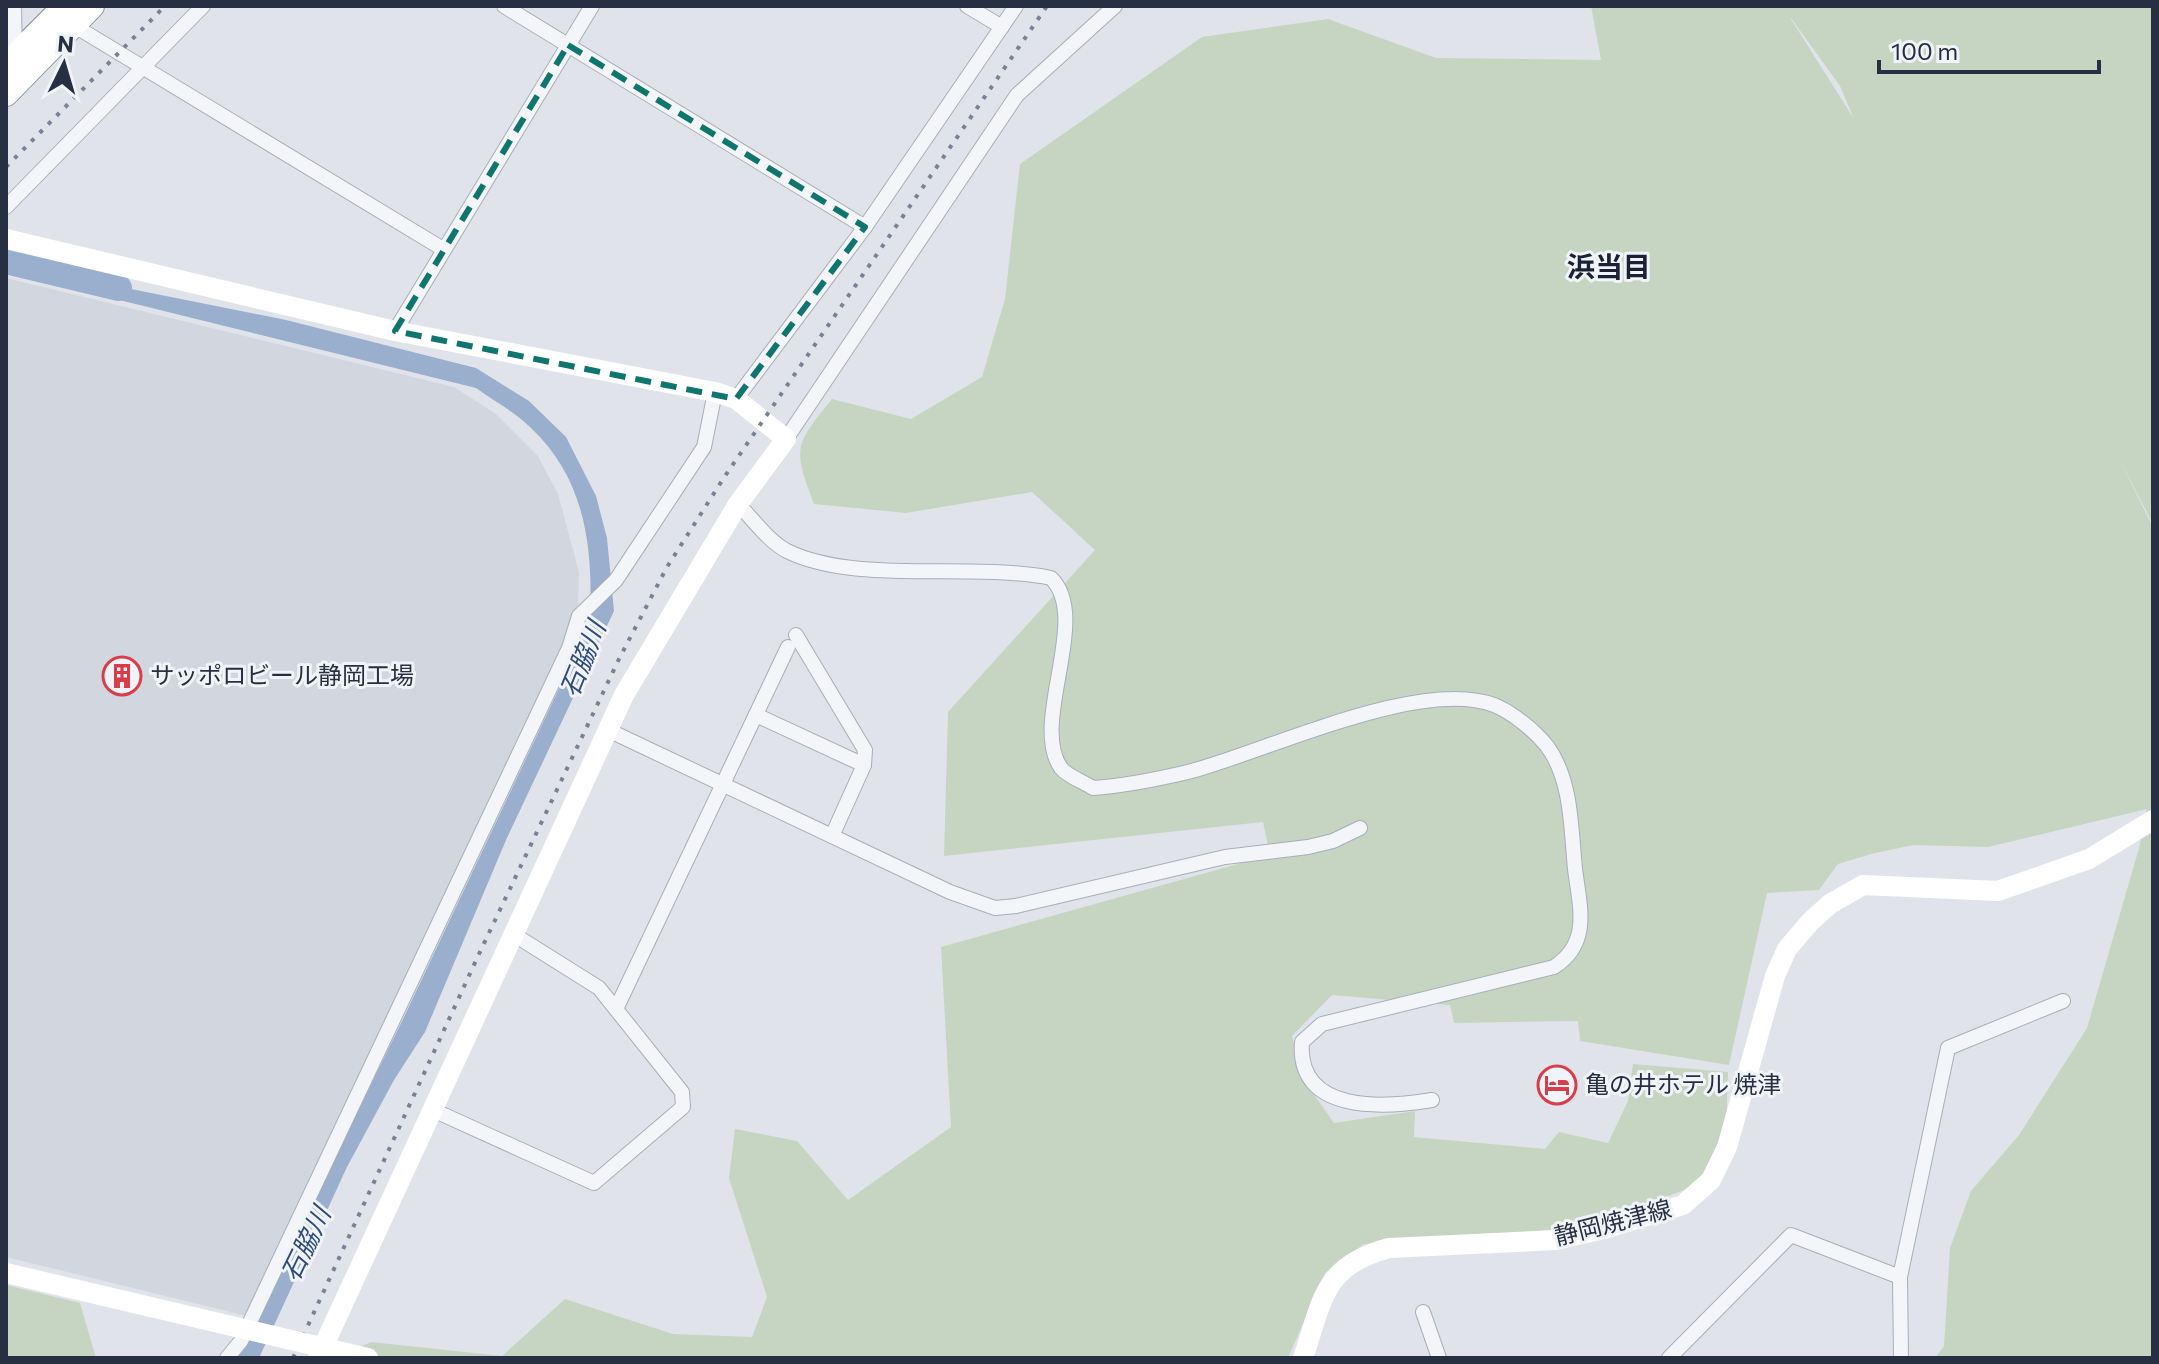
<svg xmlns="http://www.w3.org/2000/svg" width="2159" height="1364" viewBox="0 0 2159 1364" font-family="Commissioner,'Noto Sans JP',sans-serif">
	<rect width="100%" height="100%" fill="#e0e4ea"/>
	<path fill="#d2d6df" d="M6 278 454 387 496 414 538 456 558 494 579 572 578 606 564 648 247 1316 6 1257Z"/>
	<g fill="#c5d5c1" fill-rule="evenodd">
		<path d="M1591 6H2153V524L2119 459 2153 527V1358H1935L1944 1346 1950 1248 1971 1191 2019 1135 2087 1028 2139 848 2147 809 1988 847 1913 845 1871 854 1838 864 1819 890 1767 893 1729 1065 1580 1041 1578 1021 1454 1023 1450 1005 1332 995 1292 1036 1304 1080 1334 1123 1415 1111 1414 1137 1545 1149 1559 1132 1608 1143 1628 1101 1633 1064 1728 1072 1726 1135 1702 1183 1593 1225 1503 1235 1364 1244 1325 1273 1288 1358H336L371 1342 502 1356 565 1299 673 1334 752 1337 767 1297 729 1178 735 1129 797 1141 848 1200 951 1127 941 947 1270 855 1263 822 944 856 948 712 1095 550 1032 492 906 513 814 504C792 447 795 445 832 399L911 419 982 377 1005 299 1020 164 1202 37 1328 19 1436 58 1601 60ZM1791 18 1840 86 1854 119 1791 19Z"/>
		<path d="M6 1285 80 1303 96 1358H6Z"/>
	</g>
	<path fill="#99afcd" d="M6 264 286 320 476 368 529 401 566 437 596 496 607 538 614 611 506 840 425 1032 394 1080 347 1167 259 1358H237L404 1017 590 623C593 550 587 481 531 428 515 412 494 401 476 388L6 272Z"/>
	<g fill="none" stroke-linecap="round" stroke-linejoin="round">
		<path stroke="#99afcd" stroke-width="26" d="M6 261 119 288"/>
		<defs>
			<g id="street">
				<path d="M14 6 15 57"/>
				<path d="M504 6 865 227"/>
				<path d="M967 6 1002 27"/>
				<path d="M73 25 443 249"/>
				<path d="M6 207 203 6"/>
				<path d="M395 331 592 6"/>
				<path d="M736 399 865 227 1016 6"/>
				<path d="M786 439 1017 95 1115 6"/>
				<path d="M738 504C752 518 769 542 787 551 856 585 972 562 1051 578 1092 618 1029 723 1061 768 1067 776 1084 782 1093 788 1125 786 1158 779 1188 772 1265 752 1420 677 1494 705 1512 712 1535 731 1547 746 1572 780 1571 829 1575 869 1580 908 1591 943 1554 967L1322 1024 1302 1042C1296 1114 1384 1108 1432 1100"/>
				<path d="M796 635 865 750 864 765 832 836"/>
				<path d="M756 715 864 765"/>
				<path d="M608 730 950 892 995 908 1016 906 1225 857 1308 847 1333 841 1360 828"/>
				<path d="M616 1009 788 647"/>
				<path d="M433 1110 594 1183 683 1107 682 1092 599 988 513 934"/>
				<path d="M1423 1312 1439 1358"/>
				<path d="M227 1358 241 1341 569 648 579 616 616 580 704 447 715 392"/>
				<path d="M1669 1358 1791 1235 1900 1277"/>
				<path d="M1901 1358 1900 1277 1948 1048 2063 1001"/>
			</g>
			<g id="highway">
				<path d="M6 65 65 6"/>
				<path d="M6 94 92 6"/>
			</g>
		</defs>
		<use href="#street" stroke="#a8aeb8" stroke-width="16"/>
		<use href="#highway" stroke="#8790a2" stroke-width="26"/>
		<use href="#street" stroke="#f3f5f8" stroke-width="14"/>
		<g stroke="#fff" stroke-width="20">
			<path d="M6 239 395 331 715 392 736 399 786 439 738 504 624 695 318 1358"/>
			<path d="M1303 1358C1323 1300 1322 1266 1389 1248L1555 1240 1604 1229 1683 1205 1711 1180 1727 1147 1775 976 1787 949 1810 922 1830 904 1863 885 1998 891 2089 859 2153 820"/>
		</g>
		<use href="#highway" stroke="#fff" stroke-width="24"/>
		<g stroke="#798195" stroke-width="4" stroke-dasharray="4 8" stroke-linecap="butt">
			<path d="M6 167 165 6"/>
			<path d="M293 1358 479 954 619 659 667 567 725 476 1047 6"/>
		</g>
		<path stroke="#fff" stroke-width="20" d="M6 1273 368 1358"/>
	</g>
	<path fill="none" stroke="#0f766e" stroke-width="6" stroke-dasharray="16 10" stroke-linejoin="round" d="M568 45 865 227 736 399 395 331Z"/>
	<defs>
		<symbol id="building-ring" viewBox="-11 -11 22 22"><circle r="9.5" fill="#f0f3f7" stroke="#d83d4a" stroke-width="1.5"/><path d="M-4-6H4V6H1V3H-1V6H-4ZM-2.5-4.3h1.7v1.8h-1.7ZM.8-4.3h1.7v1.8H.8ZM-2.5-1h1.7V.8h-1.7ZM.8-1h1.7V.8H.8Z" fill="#d83d4a"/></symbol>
		<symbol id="hotel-ring" viewBox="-11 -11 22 22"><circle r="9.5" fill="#f0f3f7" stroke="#d83d4a" stroke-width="1.5"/><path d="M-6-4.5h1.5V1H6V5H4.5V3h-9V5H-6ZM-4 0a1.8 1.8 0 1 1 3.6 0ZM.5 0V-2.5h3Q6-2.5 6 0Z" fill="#d83d4a"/></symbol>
	</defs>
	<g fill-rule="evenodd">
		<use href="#building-ring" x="100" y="654" width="44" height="44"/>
		<use href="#hotel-ring" x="1535" y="1063" width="44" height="44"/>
	</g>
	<g text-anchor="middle" stroke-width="6" stroke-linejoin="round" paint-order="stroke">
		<g font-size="24" fill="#273043" stroke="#f0f3f7" text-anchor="start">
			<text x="150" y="684">サッポロビール静岡工場</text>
			<text x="1585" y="1093">亀の井ホテル 焼津</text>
		</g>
		<g font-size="24" fill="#273043" stroke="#f0f3f7">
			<text transform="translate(1613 1223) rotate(-14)" y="8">静岡焼津線</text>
		</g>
		<g font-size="26" font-style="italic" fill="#2e4b7a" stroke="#f0f3f7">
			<text transform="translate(583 659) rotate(-68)" y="9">石脇川</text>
			<text transform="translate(306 1244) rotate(-64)" y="9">石脇川</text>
		</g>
		<g font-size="28" font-weight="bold" fill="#1a2134" stroke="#f0f3f7">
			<text x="1609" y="277">浜当目</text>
		</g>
	</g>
	<rect width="2159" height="1364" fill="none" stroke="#273043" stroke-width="16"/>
	<g transform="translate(64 64) rotate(5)" stroke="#f0f3f7" stroke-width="6" paint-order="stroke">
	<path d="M0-6L14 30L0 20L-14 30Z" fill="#273043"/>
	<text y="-12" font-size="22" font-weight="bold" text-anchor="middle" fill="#273043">N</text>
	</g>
	<path d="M1879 60v12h220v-12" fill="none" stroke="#273043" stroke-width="4"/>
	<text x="1891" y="60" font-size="24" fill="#273043" stroke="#f0f3f7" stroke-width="6" paint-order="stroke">100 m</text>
</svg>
